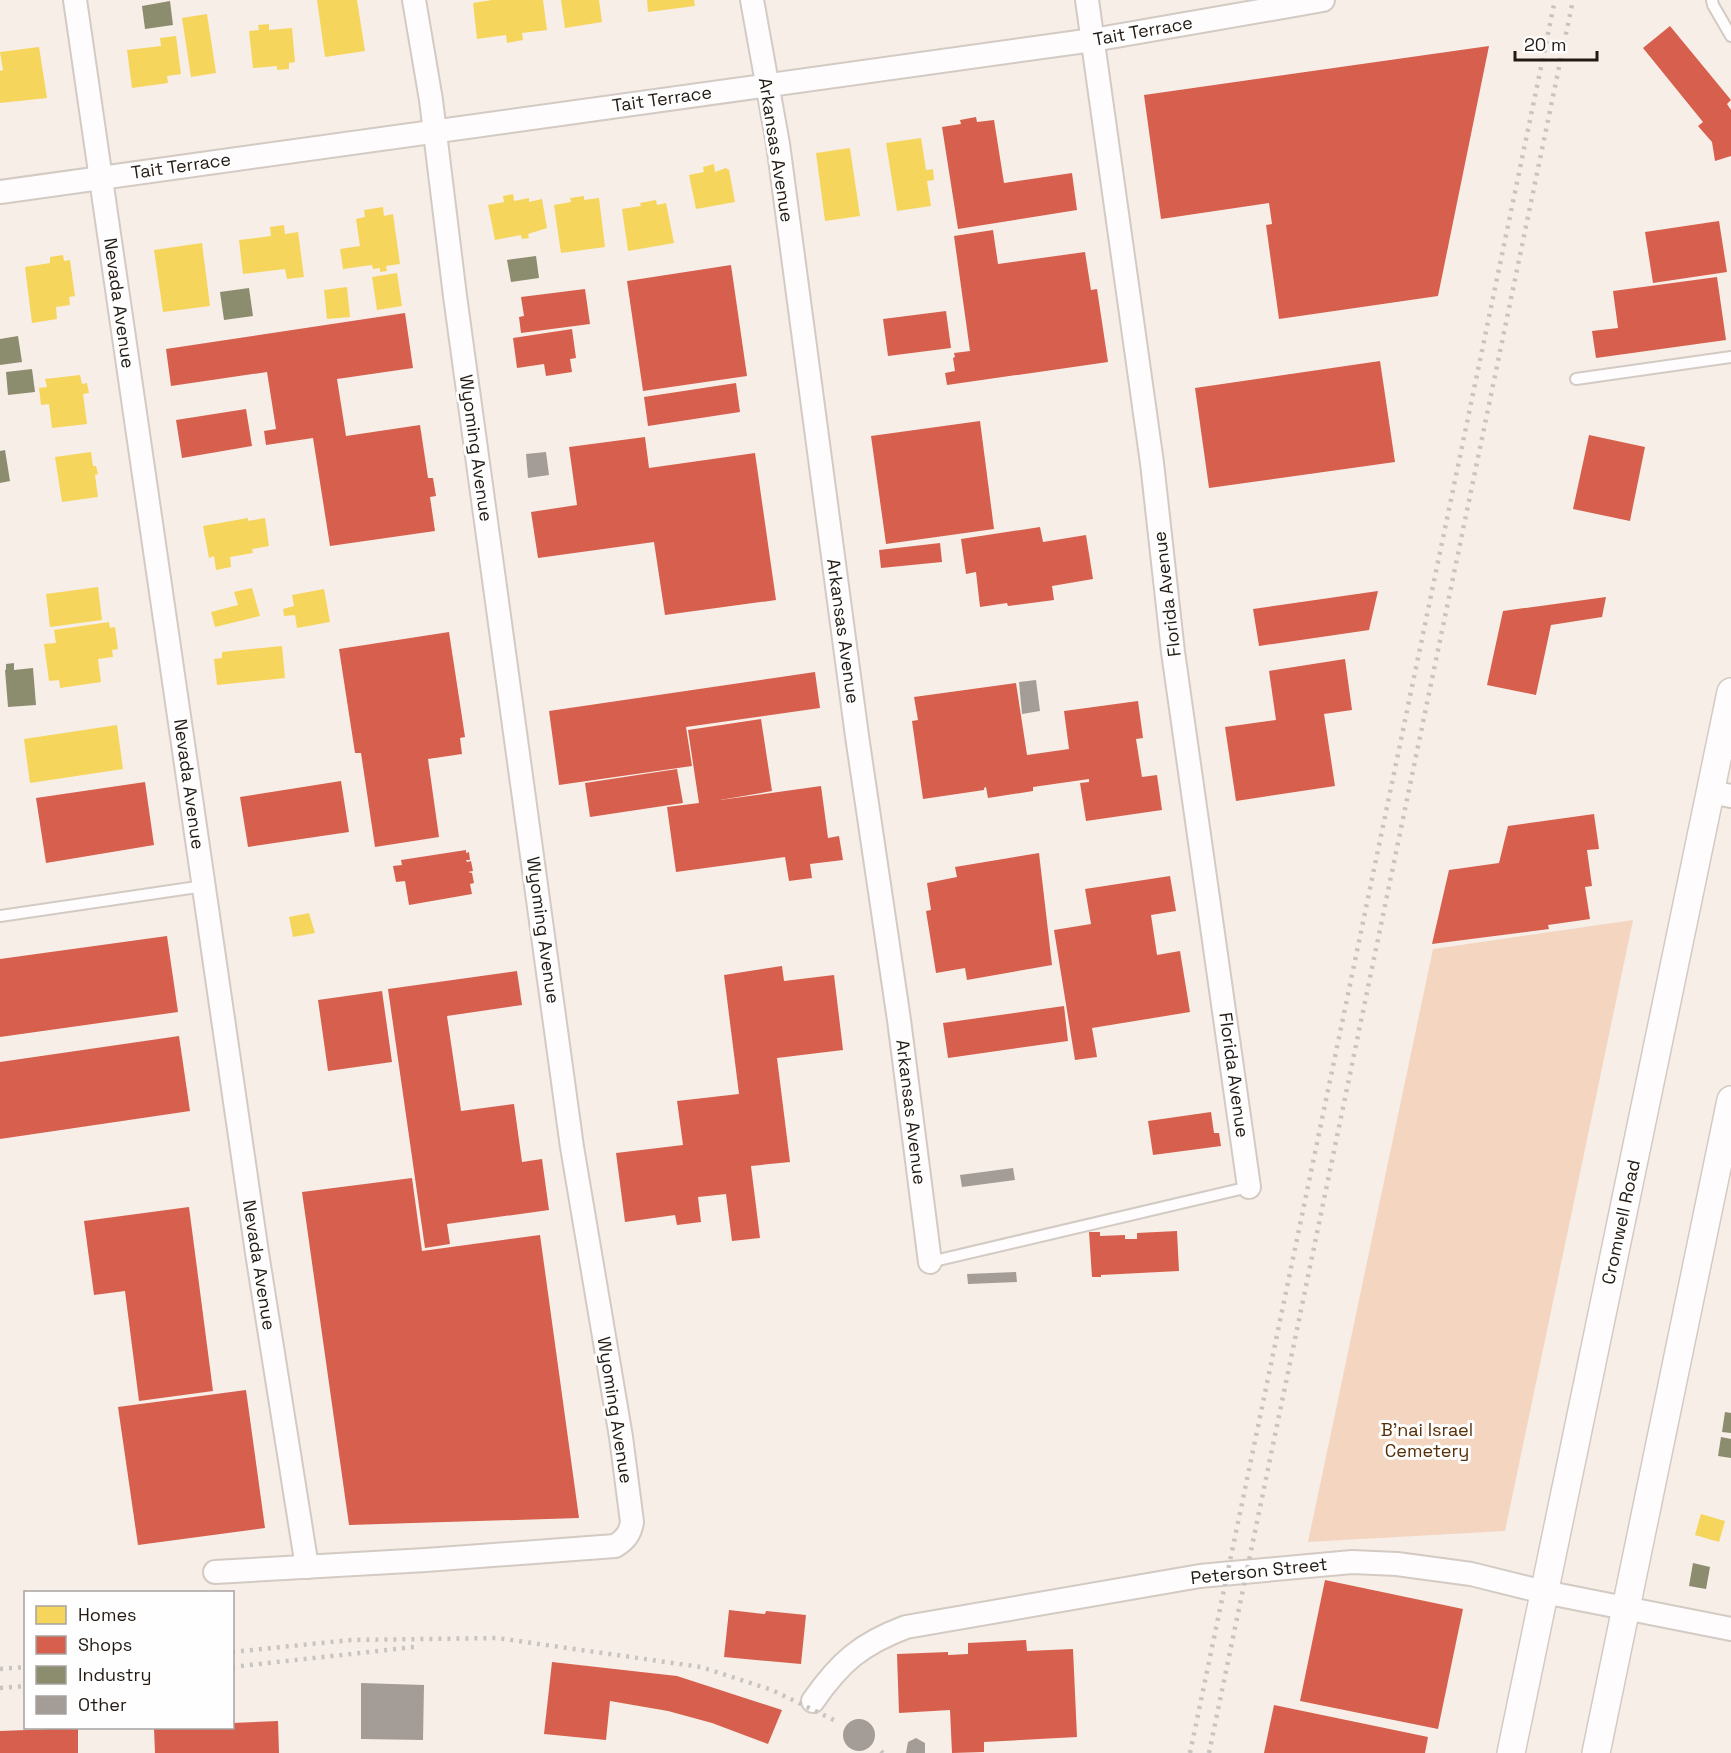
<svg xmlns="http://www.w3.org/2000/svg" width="1731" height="1753" viewBox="0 0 1731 1753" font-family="'Space Grotesk',sans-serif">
	<rect width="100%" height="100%" fill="#f7eee8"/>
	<path fill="#f4d5c0" d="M1633 920 1505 1531 1308 1542 1433 949Z"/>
	<g fill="#f6d55c">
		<path d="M317 0H357L365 51 325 57Z"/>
		<path d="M492 0H543L547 30 522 33 523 40 507 43 506 35 477 39 473 3Z"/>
		<path d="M561 0H599L602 22 565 28Z"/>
		<path d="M647 0H694L695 6 648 12Z"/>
		<path d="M207 14 216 73 191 77 182 18Z"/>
		<path d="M269 24V30L292 28 295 62 289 63V69L277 70V66L253 68 249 31 259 30 258 25Z"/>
		<path d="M176 36 181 74 167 76 168 83 132 88 127 50 161 46 160 38Z"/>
		<path d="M39 47 47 98 0 103V71L3 70 0 52Z"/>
		<path d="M921 138 926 170 933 169 934 180 927 181 931 206 897 211 886 143Z"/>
		<path d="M850 148 860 216 825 221 816 153Z"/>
		<path d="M714 164 715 172 726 168 729 170 735 202 696 209 689 175 704 172 703 167Z"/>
		<path d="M513 194 514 201 529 198V202L542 199 547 228 528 234 529 238 522 239 521 235 495 240 488 205 504 202 503 196Z"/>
		<path d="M584 196V200L599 198 605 247 561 253 554 205 571 202 570 198Z"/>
		<path d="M656 200 657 205 666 203 674 243 628 251 622 209 641 206 640 203Z"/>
		<path d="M383 207 384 216 393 214 400 264 386 266 387 271 380 272V268L373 269 372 265 343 269 340 249 360 246 356 219 365 217 364 210Z"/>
		<path d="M284 225 285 234 298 232 304 277 287 279 285 269 243 274 239 240 271 236 270 227Z"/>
		<path d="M202 243 210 306 163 312 154 250Z"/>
		<path d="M63 255 64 261 70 260 75 296 69 297 70 305 56 307 57 319 32 323 25 267 50 263V257Z"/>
		<path d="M397 273 402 306 377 310 372 277Z"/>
		<path d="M347 287 350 317 327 319 324 290Z"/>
		<path d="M80 375 82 384 87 383 89 393 83 394 87 424 52 428 49 404 41 405 39 388 47 387 45 379Z"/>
		<path d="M91 452 93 466H96L98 474 95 475 98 497 62 502 55 457Z"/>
		<path d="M248 518V521L265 518 269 546 252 549 253 553 230 557 231 567 216 570 214 556 209 558 203 526Z"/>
		<path d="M98 587 102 620 50 627 46 594Z"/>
		<path d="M252 588 260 616 215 627 211 612 238 605 234 592Z"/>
		<path d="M324 589 330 622 297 628 295 615 284 616 283 609 294 606 292 595Z"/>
		<path d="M109 622 110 628 115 627 118 649 112 650 113 657 98 659 101 682 60 688 59 680 49 681 44 644 56 643 54 630Z"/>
		<path d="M282 646 285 678 217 685 214 659 222 658V652Z"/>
		<path d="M117 725 123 769 30 783 24 739Z"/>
		<path d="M309 913 315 933 293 937 289 917Z"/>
		<path d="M1701 1514 1725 1521 1719 1542 1695 1535Z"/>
	</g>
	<g fill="#d6604d">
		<path d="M1670 26 1731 100 1727 104 1731 110V156L1715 161 1712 142 1698 126 1703 122 1643 48Z"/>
		<path d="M1489 46 1438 296 1279 319 1266 225 1272 224 1269 203 1161 219 1144 95Z"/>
		<path d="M976 117 977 122 994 120 1004 183 1072 173 1077 210 958 229 942 127 961 124 960 120Z"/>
		<path d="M1719 221 1727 272 1653 283 1645 232Z"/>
		<path d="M993 230 998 264 1085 252 1091 290 1097 289 1108 362 947 385 945 373 955 371 953 358 955 357 954 353 970 351 954 236Z"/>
		<path d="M731 265 747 376 643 391 627 281Z"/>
		<path d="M1717 277 1726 340 1596 358 1592 331 1618 328 1613 291Z"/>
		<path d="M585 289 590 324 521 333 519 317 524 316 521 297Z"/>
		<path d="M946 311 951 348 888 356 883 319Z"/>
		<path d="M405 313 413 368 337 379 346 436 420 425 428 478H433L436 496 430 497 435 531 330 546 313 438 266 445 264 431 276 429 267 372 171 386 166 349Z"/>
		<path d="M572 329 576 358 570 359 572 372 546 376 544 364 517 368 513 338Z"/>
		<path d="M1380 361 1395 462 1209 488 1195 388Z"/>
		<path d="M736 383 740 412 648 426 644 397Z"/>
		<path d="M246 409 252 446 182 458 176 420Z"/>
		<path d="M980 421 994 529 886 544 871 436Z"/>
		<path d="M1589 435 1645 447 1630 521 1573 509Z"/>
		<path d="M645 437 649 468 755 453 776 600 665 615 654 542 538 558 531 512 577 505 569 447Z"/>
		<path d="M1040 527 1043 542 1086 535 1093 579 1052 586 1054 600 1008 606 1007 603 980 607 976 572 966 574 961 539Z"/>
		<path d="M940 543 942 562 881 568 879 550Z"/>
		<path d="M1378 591 1369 630 1259 646 1253 609Z"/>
		<path d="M1606 597 1602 617 1551 625 1536 695 1487 685 1503 611Z"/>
		<path d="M449 632 465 737 460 738 462 754 428 759 439 837 375 847 361 753H355L339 649Z"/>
		<path d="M1345 659 1352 710 1324 714 1335 786 1236 801 1225 727 1276 720 1269 671Z"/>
		<path d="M815 672 820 708 686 727 692 766 559 785 549 711Z"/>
		<path d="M1016 683 1027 755 1069 749 1064 711 1138 701 1143 738 1136 739 1142 777 1157 775 1162 810 1086 821 1080 783 1089 782V779L1033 787V791L988 798 986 787 984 788V790L923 799 912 721 918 720 914 697Z"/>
		<path d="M761 719 772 791 720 800 821 786 828 838 839 836 843 860 810 864 812 878 789 881 785 857 676 872 667 807 699 803 688 730Z"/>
		<path d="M677 769 683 803 590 817 585 783Z"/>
		<path d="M341 781 349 832 248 847 240 797Z"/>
		<path d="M145 782 154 845 46 863 36 798Z"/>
		<path d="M1594 814 1599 849 1587 850 1592 886 1585 887 1590 919 1548 925 1549 929 1432 944 1449 870 1499 863 1508 826Z"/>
		<path d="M466 850V853L469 852 470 860H466L467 862 471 861 473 871 468 872 472 873 474 883 470 884 472 894 409 905 405 881 396 882 393 866 402 865 401 860Z"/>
		<path d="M1039 853 1052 965 967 980 965 968 936 973 926 911 931 910 927 883 957 877 955 867Z"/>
		<path d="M1170 876 1176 911 1151 915 1157 955 1180 951 1190 1012 1092 1028 1097 1057 1075 1060 1054 930 1091 924 1085 889Z"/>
		<path d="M167 936 178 1012 0 1037V959Z"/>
		<path d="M782 966 784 981 834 975 843 1050 777 1058 790 1162 751 1166 760 1238 732 1241 726 1194 698 1197 701 1222 677 1225 675 1215 625 1222 616 1153 683 1145 677 1101 739 1094 724 975Z"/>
		<path d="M517 971 522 1005 447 1016 461 1111 514 1104 522 1162 542 1159 549 1210 447 1224 450 1244 425 1248 388 989Z"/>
		<path d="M382 991 392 1062 328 1071 318 1000Z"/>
		<path d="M1064 1006 1068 1041 948 1058 943 1023Z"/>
		<path d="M179 1036 190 1111 0 1139V1062Z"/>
		<path d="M1211 1112 1214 1133H1219L1221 1146 1153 1155 1148 1121Z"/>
		<path d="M412 1178 422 1251 540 1235 579 1518 349 1525 302 1192Z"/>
		<path d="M189 1207 213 1391 139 1401 125 1291 94 1295 84 1221Z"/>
		<path d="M1177 1231 1179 1271 1101 1275V1277H1092L1089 1232H1100V1236L1125 1235V1239H1137V1233Z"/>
		<path d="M246 1390 265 1528 138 1545 118 1407Z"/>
		<path d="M1325 1580 1463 1609 1438 1729 1300 1701Z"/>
		<path d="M729 1610 765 1614 766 1611 806 1615 801 1664 724 1657Z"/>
		<path d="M1026 1640 1027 1651 1073 1649 1077 1737 984 1742V1752L952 1753 950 1710 899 1713 897 1654 948 1652V1655L968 1654V1643Z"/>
		<path d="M552 1662 677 1676 782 1710 768 1744 712 1723 668 1711 610 1701 606 1740 544 1734Z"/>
		<path d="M1274 1705 1428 1737 1425 1753H1264Z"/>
		<path d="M278 1721 279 1753H155L154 1728H232V1723Z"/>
		<path d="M78 1728V1753H0V1731Z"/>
	</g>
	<g fill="#8c8c6e">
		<path d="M170 1 173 25 145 29 142 6Z"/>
		<path d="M536 256 539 278 511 282 507 260Z"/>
		<path d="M249 288 253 316 224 320 220 292Z"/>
		<path d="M18 336 22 362 0 365V339Z"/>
		<path d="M32 369 35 392 8 395 6 372Z"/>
		<path d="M5 450 10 481 0 483V451Z"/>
		<path d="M14 663V670L33 668 36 705 8 707 5 670H6V664Z"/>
		<path d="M1725 1412 1731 1413V1433L1722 1432Z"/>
		<path d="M1721 1437 1731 1439V1458L1718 1456Z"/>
		<path d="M1693 1563 1710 1567 1706 1589 1689 1586Z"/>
	</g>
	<g fill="#a49c96">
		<path d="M546 452 549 475 528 478 526 454Z"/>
		<path d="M1036 680 1040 711 1022 714 1019 682Z"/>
		<path d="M1013 1168 1015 1180 962 1187 960 1175Z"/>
		<path d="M1016 1272 1017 1282 968 1284 967 1274Z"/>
		<path d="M361 1683 424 1685 423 1740 361 1739Z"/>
		<circle cx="859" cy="1735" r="16"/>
		<path d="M916 1738 925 1743V1753H906L908 1742Z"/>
	</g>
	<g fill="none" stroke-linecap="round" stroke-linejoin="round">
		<defs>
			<g id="service">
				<path d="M1712 0 1713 5 1731 36"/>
				<path d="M1576 379 1731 357"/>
				<path d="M0 916 204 886"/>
				<path d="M930 1262 1249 1187"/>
			</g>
			<g id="minor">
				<path d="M75 0 257 1253 307 1567"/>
				<path d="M752 0 778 144 857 736 899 1020 930 1262"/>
				<path d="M1087 0 1152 463 1173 652 1249 1187"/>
				<path d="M0 192 1093 40 1323 0"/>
				<path d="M1710 792 1731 796"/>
				<path d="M215 1572 426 1560 615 1546C625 1540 630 1534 632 1522L621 1437 572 1147 455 296 431 100 414 0"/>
				<path d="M813 1701C840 1662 861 1644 906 1627L1200 1576 1352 1562 1397 1564 1471 1574 1544 1592 1731 1629"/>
			</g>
			<g id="tertiary">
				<path d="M1511 1753 1731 692"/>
				<path d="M1596 1753 1731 1100"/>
			</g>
		</defs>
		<use href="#service" stroke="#d3cac4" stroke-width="14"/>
		<use href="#minor" stroke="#d3cac4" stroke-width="26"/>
		<use href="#tertiary" stroke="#d3cac4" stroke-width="30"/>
		<use href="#service" stroke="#fefcfc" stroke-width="10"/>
		<use href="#minor" stroke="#fefcfc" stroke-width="22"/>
		<use href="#tertiary" stroke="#fefcfc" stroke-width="27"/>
		<g stroke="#c7c4c2" stroke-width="4.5" stroke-dasharray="3 6" stroke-linecap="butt">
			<path d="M232 1652 351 1640 497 1638 701 1667 772 1690 838 1722"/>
			<path d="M232 1667 414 1647"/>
			<path d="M0 1669 26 1667"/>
			<path d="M0 1688 26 1686"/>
			<path d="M881 1751 883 1753"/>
			<path d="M1190 1753 1555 0"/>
			<path d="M1209 1753 1573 0"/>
		</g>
	</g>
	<g text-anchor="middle" stroke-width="6" stroke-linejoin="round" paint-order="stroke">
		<g font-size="18" fill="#231a13" stroke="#fefefe">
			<text transform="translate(1143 31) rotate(-10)" y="6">Tait Terrace</text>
			<text transform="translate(662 99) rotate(-8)" y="6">Tait Terrace</text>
			<text transform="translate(776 150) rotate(81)" y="6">Arkansas Avenue</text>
			<text transform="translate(181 166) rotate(-8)" y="6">Tait Terrace</text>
			<text transform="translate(119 303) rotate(82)" y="6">Nevada Avenue</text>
			<text transform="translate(476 448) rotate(82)" y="6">Wyoming Avenue</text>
			<text transform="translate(1167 594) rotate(-97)" y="6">Florida Avenue</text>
			<text transform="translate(843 631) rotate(82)" y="6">Arkansas Avenue</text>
			<text transform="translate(189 784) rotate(82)" y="6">Nevada Avenue</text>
			<text transform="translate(543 930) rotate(82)" y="6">Wyoming Avenue</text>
			<text transform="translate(1234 1075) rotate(82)" y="6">Florida Avenue</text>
			<text transform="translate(911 1112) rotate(83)" y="6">Arkansas Avenue</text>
			<text transform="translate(1621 1222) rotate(-78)" y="6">Cromwell Road</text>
			<text transform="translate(259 1265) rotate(81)" y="6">Nevada Avenue</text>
			<text transform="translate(615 1410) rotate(81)" y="6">Wyoming Avenue</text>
			<text transform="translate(1259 1571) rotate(-6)" y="6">Peterson Street</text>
		</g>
		<g font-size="18" fill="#592d05" stroke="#fefefe">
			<text x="1427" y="1436">B’nai Israel<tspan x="1427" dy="21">Cemetery</tspan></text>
		</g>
	</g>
	<rect x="24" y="1591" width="210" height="138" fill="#fefefe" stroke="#a6a3a0" stroke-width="1.5"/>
	<rect x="36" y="1606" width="30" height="18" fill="#f6d55c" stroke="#a6a3a0" stroke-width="1.5"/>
	<text x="78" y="1621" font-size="18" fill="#231a13">Homes</text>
	<rect x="36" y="1636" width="30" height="18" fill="#d6604d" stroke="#a6a3a0" stroke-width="1.5"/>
	<text x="78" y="1651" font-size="18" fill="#231a13">Shops</text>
	<rect x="36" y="1666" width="30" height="18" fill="#8c8c6e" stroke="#a6a3a0" stroke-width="1.5"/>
	<text x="78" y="1681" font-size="18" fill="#231a13">Industry</text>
	<rect x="36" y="1696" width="30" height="18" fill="#a49c96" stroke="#a6a3a0" stroke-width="1.5"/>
	<text x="78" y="1711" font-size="18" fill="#231a13">Other</text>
	<path d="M1515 51v9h82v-9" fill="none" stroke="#231a13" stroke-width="3"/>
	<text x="1524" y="51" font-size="18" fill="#231a13" stroke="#fefefe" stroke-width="4.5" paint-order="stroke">20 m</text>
</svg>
